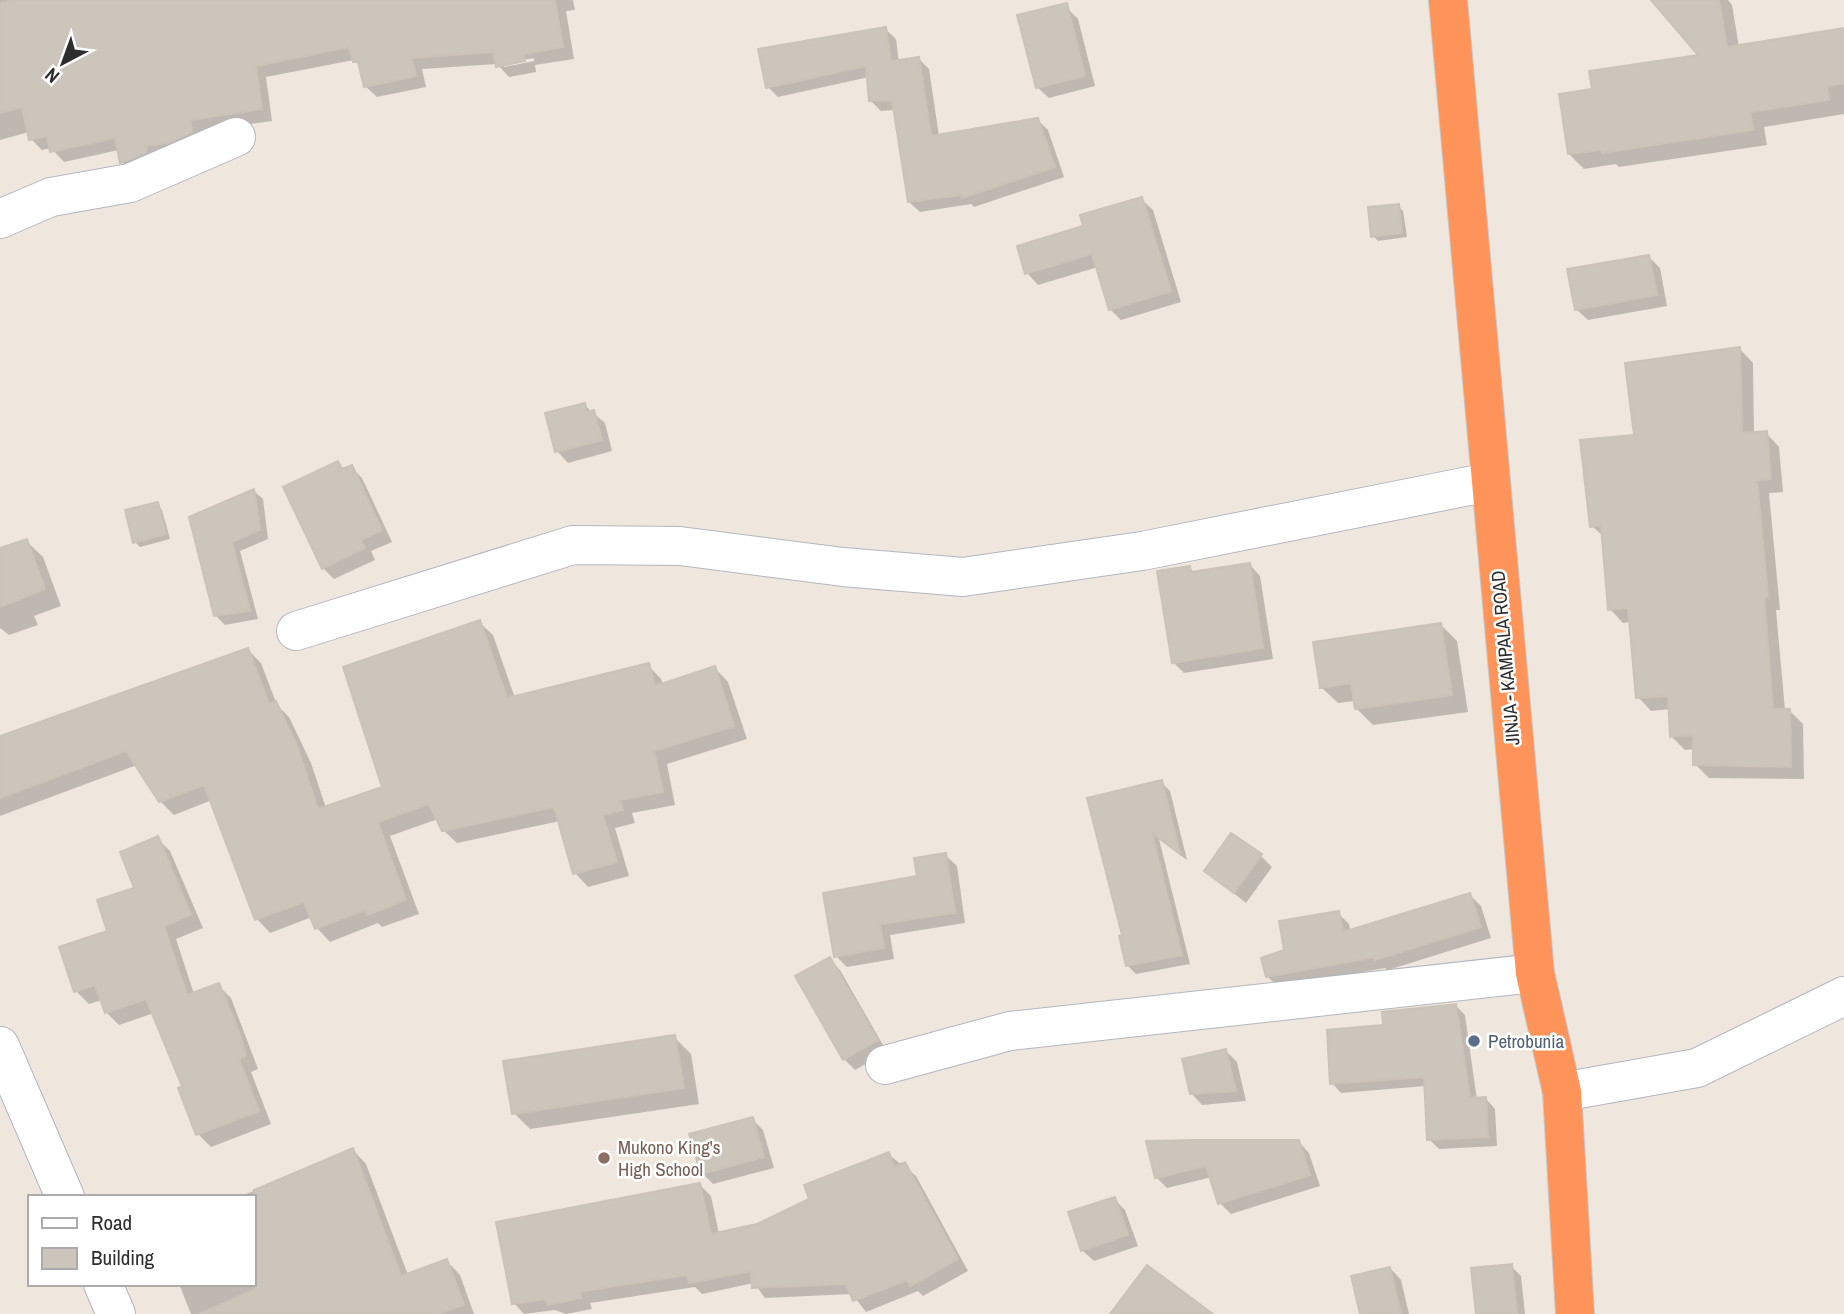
<svg xmlns="http://www.w3.org/2000/svg" width="1844" height="1314" viewBox="0 0 1844 1314" font-family="'Archivo Narrow',sans-serif">
	<rect width="100%" height="100%" fill="#efe7de"/>
	<g fill="#0003" fill-rule="evenodd">
		<path d="M0 0H573L575 10 566 11 574 59 535 65 536 72 509 77 497 64 422 69 426 87 377 97 365 86 361 68 354 60 266 77 272 121 201 131 203 144 133 173 122 162 119 150 64 162 51 148 42 150 31 139 29 132 0 140ZM534 58V61L504 67V63Z"/>
		<path d="M1665 0H1728L1732 5 1739 47 1844 29V114L1764 127 1767 145 1619 167 1616 164 1584 169 1569 154 1594 90 1701 56Z"/>
		<path d="M1067 8 1078 19 1095 86 1049 98 1037 87Z"/>
		<path d="M885 29 896 39 899 62 919 59 929 69 939 136 1038 120 1048 130 1064 177 974 207 971 204 920 212 909 202 895 110 881 111 870 100 869 77 778 97 768 87Z"/>
		<path d="M1141 199 1153 210 1181 302 1121 320 1110 309 1098 267 1038 285 1027 273 1086 227Z"/>
		<path d="M1398 206 1403 211 1407 237 1378 241 1373 236Z"/>
		<path d="M1649 257 1660 268 1667 306 1588 320 1576 309Z"/>
		<path d="M1740 349 1753 363 1754 434 1766 433 1779 447 1783 492 1769 493 1780 610H1776L1785 710H1789L1803 724 1804 779 1709 778 1695 764V749L1685 750 1672 737 1671 709 1651 711 1638 697 1631 622 1623 623 1610 609 1604 537 1592 526 1636 436Z"/>
		<path d="M584 405 605 423 612 451 568 463 557 451Z"/>
		<path d="M338 463 345 470 351 467 362 478 392 542 371 551 375 560 334 579 323 568Z"/>
		<path d="M254 491 263 499 268 539 240 551 258 619 225 625 216 616 191 518Z"/>
		<path d="M157 504 162 510 170 539 140 547 135 542Z"/>
		<path d="M26 541 43 557 61 606 34 616 38 625 9 635 0 628V550Z"/>
		<path d="M1249 564 1260 576 1273 659 1184 673 1173 662 1190 568 1195 573Z"/>
		<path d="M479 622 493 635 515 698 648 665 661 679 663 685 715 668 728 682 747 739 667 764 675 805 632 813 635 823 615 828 629 876 588 887 575 873 560 821 457 843 443 830 438 819 390 836 419 914 382 927 378 923 330 942 317 928 312 917 270 933 257 919 212 800 174 815 160 801 137 765 0 816V738L248 650 261 663 277 705 289 717 311 763 326 808 384 788Z"/>
		<path d="M1441 625 1457 641 1468 712 1373 725 1356 708 1355 701 1338 703 1321 687Z"/>
		<path d="M1161 782 1170 791 1187 860 1159 839 1190 964 1136 974 1127 965 1124 936Z"/>
		<path d="M157 838 170 851 203 928 176 939 194 994 218 985 231 998 258 1069 251 1072 271 1124 211 1147 198 1134 184 1087 154 1013 119 1025 106 1012 102 1000 89 1004 76 991 137 889Z"/>
		<path d="M945 855 957 866 965 923 890 935 894 959 847 967 836 956Z"/>
		<path d="M1261 856 1272 867 1246 903 1206 871Z"/>
		<path d="M1470 895 1481 906 1491 938 1388 970 1385 968 1278 987 1267 976 1286 952 1338 913 1349 924 1351 932Z"/>
		<path d="M829 959 840 970 887 1052 855 1070 844 1059Z"/>
		<path d="M1456 1006 1465 1015 1477 1100 1486 1099 1495 1109 1497 1146 1439 1149 1429 1139 1426 1086 1341 1093 1332 1083 1385 1026Z"/>
		<path d="M674 1037 691 1054 699 1104 530 1129 514 1113Z"/>
		<path d="M1226 1051 1237 1062 1246 1101 1202 1105 1191 1093Z"/>
		<path d="M752 1119 763 1130 774 1168 713 1184 702 1173Z"/>
		<path d="M1298 1141 1309 1153 1320 1186 1231 1214 1220 1203 1212 1177 1167 1188 1156 1177Z"/>
		<path d="M353 1150 366 1164 408 1275 447 1261 460 1275 474 1314H191L179 1284H254V1197H239Z"/>
		<path d="M888 1154 916 1176 968 1271 923 1296 918 1291 866 1312 852 1294 765 1298 754 1283 702 1294 695 1287 590 1303 592 1309 566 1314 555 1310 524 1314 514 1303 700 1185 711 1196 719 1234 758 1226 811 1199Z"/>
		<path d="M1114 1199 1125 1210 1138 1246 1094 1261 1082 1250Z"/>
		<path d="M1511 1266 1521 1276 1525 1314H1478Z"/>
		<path d="M1390 1268 1401 1280 1409 1314H1362Z"/>
	</g>
	<g fill="#cbc5bc" stroke="#cbc3b7" stroke-width="2">
		<path d="M16 0H555L563 47 524 54 525 61 496 67 493 52 412 58 416 76 364 87 358 62H353L349 47 256 66 262 109 190 120 192 132 168 143 146 146 147 152 120 163 115 138 50 152 47 136 29 140 22 107 0 113V3Z"/>
		<path d="M1651 0H1719L1727 47 1844 28V83L1827 86 1829 100 1750 112 1753 130 1602 153 1601 150 1568 154 1559 94 1592 89 1589 71 1698 55Z"/>
		<path d="M1067 3 1085 76 1036 88 1017 15Z"/>
		<path d="M886 27 891 61 887 62 919 57 931 136 1038 118 1055 167 962 198 961 195 908 202 892 100 869 101 866 66 766 88 758 49Z"/>
		<path d="M1142 197 1171 291 1109 310 1092 254 1025 274 1017 246 1083 226 1080 215Z"/>
		<path d="M1399 204 1402 233 1371 237 1368 207Z"/>
		<path d="M1649 255 1657 295 1575 310 1567 269Z"/>
		<path d="M1740 347 1742 433 1767 431 1771 479 1757 480 1768 597H1764L1773 709H1790L1791 767 1693 765V735L1670 737 1668 696 1636 698 1628 608 1608 610 1601 525 1590 527 1580 440 1634 435 1625 363Z"/>
		<path d="M585 403 587 412 594 410 602 440 555 452 545 413Z"/>
		<path d="M338 461 342 469 352 465 382 530 361 540 365 548 322 569 283 487Z"/>
		<path d="M254 489 260 530 232 542 250 611 214 616 189 517Z"/>
		<path d="M158 502 166 534 133 543 125 510Z"/>
		<path d="M27 539 45 589 0 607V548Z"/>
		<path d="M1250 563 1263 648 1172 663 1157 571 1190 566 1191 572Z"/>
		<path d="M480 620 507 698 649 663 655 686 715 666 734 726 654 751 663 792 620 800 623 810 603 815 617 862 573 874 554 807 442 831 429 804 378 822 406 900 367 915 365 910 315 929 304 902 255 920 204 785 159 802 126 751 0 798V736L248 648 269 704 276 701 298 748 318 809 382 787 343 667Z"/>
		<path d="M1441 623 1452 695 1355 709 1351 683 1320 688 1313 642Z"/>
		<path d="M1162 780 1180 854 1152 833 1182 955 1126 966 1119 936 1122 935 1087 798Z"/>
		<path d="M1231 833 1262 854 1234 893 1204 871Z"/>
		<path d="M158 836 191 915 164 926 187 995 219 983 241 1037 246 1056 239 1059 259 1111 196 1135 178 1088 182 1086 146 999 105 1013 95 985 74 992 59 947 107 931 97 900 134 888 120 852Z"/>
		<path d="M946 853 955 913 880 924 884 948 834 957 823 893 917 876 914 858Z"/>
		<path d="M1470 893 1481 927 1375 960V957L1266 977 1261 958 1284 950 1279 921 1339 911 1343 932Z"/>
		<path d="M830 957 878 1040 843 1060 795 976Z"/>
		<path d="M1456 1004 1470 1098 1486 1097 1488 1137 1427 1140 1424 1077 1330 1084 1327 1030 1383 1025 1382 1012Z"/>
		<path d="M675 1035 684 1088 512 1114 503 1061Z"/>
		<path d="M1226 1049 1236 1091 1190 1094 1182 1059Z"/>
		<path d="M753 1117 764 1157 701 1174 689 1134Z"/>
		<path d="M1198 1140H1299L1310 1175 1218 1204 1206 1166 1155 1178 1146 1141Z"/>
		<path d="M353 1148 401 1276 447 1259 464 1305 438 1314H199L254 1290V1190Z"/>
		<path d="M889 1152 894 1167 905 1162 958 1259 910 1286 907 1280 853 1301 846 1284 752 1288 751 1271 689 1283 687 1275 622 1285 580 1292 581 1298 547 1305 546 1299 512 1304 496 1222 700 1183 711 1234 757 1224 809 1199 804 1185Z"/>
		<path d="M1115 1197 1128 1235 1081 1251 1068 1212Z"/>
		<path d="M1512 1264 1517 1314H1476L1471 1268Z"/>
		<path d="M1147 1265 1213 1314H1110Z"/>
		<path d="M1390 1267 1401 1314H1360L1351 1276Z"/>
	</g>
	<g fill="none" stroke-linecap="round" stroke-linejoin="round">
		<defs>
			<g id="street">
				<path d="M0 219 51 197 130 183 236 137"/>
				<path d="M296 631 573 545 680 546 843 567 963 577 1142 551 1489 482"/>
				<path d="M0 1046 65 1197"/>
				<path d="M885 1065 1010 1031 1535 973"/>
				<path d="M1562 1092 1697 1068 1844 996"/>
				<path d="M103 1284 116 1314"/>
			</g>
			<path id="highway" d="M1448 0 1535 973 1562 1092 1575 1314"/>
		</defs>
		<use href="#street" stroke="#b2b6c1" stroke-width="40"/>
		<use href="#highway" stroke="#c8c8c8" stroke-width="40"/>
		<use href="#street" stroke="#fff" stroke-width="38"/>
		<use href="#highway" stroke="#ff945a" stroke-width="38"/>
	</g>
	<circle fill="#5c6f8a" stroke="#fff" stroke-width="2.5" cx="1474" cy="1041" r="7"/>
	<circle fill="#8d6e63" stroke="#fff" stroke-width="2.5" cx="604" cy="1158" r="7"/>
	<g text-anchor="middle" stroke-width="5" stroke-linejoin="round" paint-order="stroke">
		<g font-size="19" fill="#2d2d2d" stroke="#fff">
			<text transform="translate(1505 658) rotate(-95)" y="7">JINJA - KAMPALA ROAD</text>
		</g>
		<g font-size="19" fill="#4e5e75" stroke="#fff" text-anchor="start">
			<text x="1488" y="1048">Petrobunia</text>
		</g>
		<g font-size="19" fill="#785e54" stroke="#fff" text-anchor="start">
			<text x="618" y="1154">Mukono King's<tspan x="618" dy="22">High School</tspan></text>
		</g>
	</g>
	<rect x="28" y="1195" width="228" height="91" fill="#ffffff" stroke="#ababab" stroke-width="2"/>
	<rect x="42" y="1218" width="35" height="10" fill="#ffffff" stroke="#ababab" stroke-width="2"/>
	<text x="91" y="1230" font-size="21" fill="#2d2d2d">Road</text>
	<rect x="42" y="1248" width="35" height="21" fill="#cbc5bc" stroke="#ababab" stroke-width="2"/>
	<text x="91" y="1265" font-size="21" fill="#2d2d2d">Building</text>
	<g transform="translate(63 63) rotate(221)" stroke="#ffffff" stroke-width="5" paint-order="stroke">
	<path d="M0-5L12 26L0 18L-12 26Z" fill="#2d2d2d"/>
	<text y="-10" font-size="19" font-weight="bold" text-anchor="middle" fill="#2d2d2d">N</text>
	</g>
</svg>
